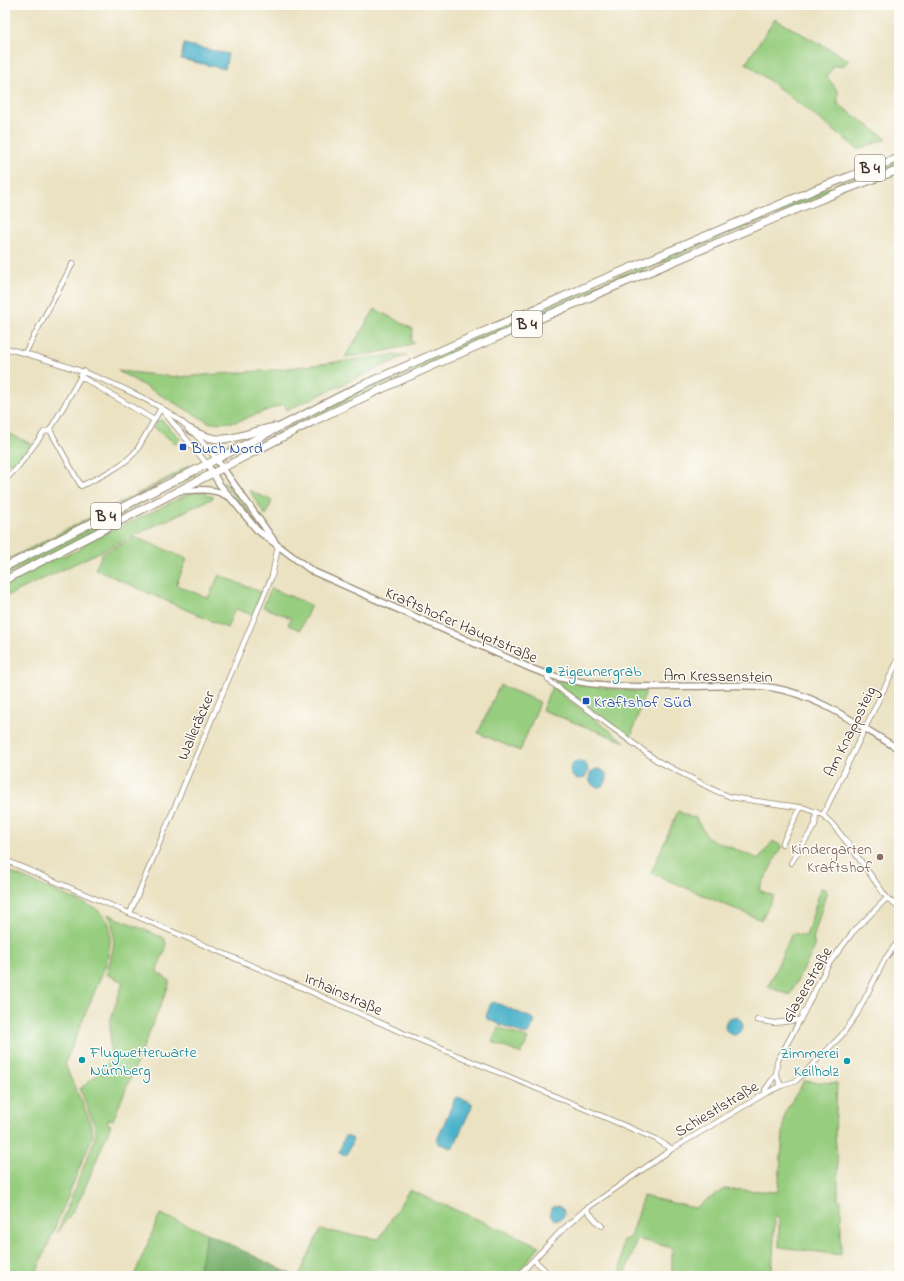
<svg xmlns="http://www.w3.org/2000/svg" width="904" height="1281" viewBox="0 0 904 1281" font-family="'Indie Flower',sans-serif">
	<rect width="100%" height="100%" fill="#fdfcf7"/>
	<filter id="ink" filterUnits="userSpaceOnUse"><feTurbulence type="fractalNoise" baseFrequency=".025" numOctaves="2"/><feDisplacementMap in="SourceGraphic" scale="8" xChannelSelector="R" yChannelSelector="G"/><feConvolveMatrix kernelMatrix="1 2 1 2 8 2 1 2 1" color-interpolation-filters="sRGB"/></filter>
	<filter id="wash" filterUnits="userSpaceOnUse"><feTurbulence type="fractalNoise" baseFrequency=".012" numOctaves="4" result="noise"/><feDisplacementMap in="SourceGraphic" scale="16" xChannelSelector="R" yChannelSelector="G"/><feGaussianBlur stdDeviation="0.9" result="paint"/><feColorMatrix in="noise" values="0 0 0 0 0 0 0 0 0 0 0 0 0 0 0 0 0 1.4 0 .05"/><feComposite in="paint" operator="in"/></filter>
	<g filter="url(#wash)">
		<rect width="100%" height="100%" fill="#ebe2c2"/>
		<g fill="#97cd7f" stroke="#697c4e">
			<path d="M775 19 849 60 842 67 834 65 827 77 838 91V104L887 139 858 149 746 63Z"/>
			<path d="M899 161V166L838 189 836 184Z"/>
			<path d="M829 187 831 192 552 309 342 404 234 459 233 457 360 390 551 304Z"/>
			<path d="M375 309 413 329 411 341 414 343C391 351 369 355 345 357Z"/>
			<path d="M392 355H407L287 410 284 404 236 422 210 423 118 371 178 377 273 370Z"/>
			<path d="M160 420 164 422 180 438 176 444 153 427 156 422Z"/>
			<path d="M5 432 32 444 16 465 5 461Z"/>
			<path d="M189 465 191 468 189 469 5 564V561L170 477Z"/>
			<path d="M195 474 196 475 137 505 93 532 5 576V570Z"/>
			<path d="M226 482 256 522V523L223 483Z"/>
			<path d="M249 490 272 501 266 516Z"/>
			<path d="M207 491 206 495 213 496V498L5 597V583C20 575 35 567 50 560 60 555 82 553 87 541L133 521 190 493Z"/>
			<path d="M136 537 187 559 176 585 208 598 219 575 263 593 253 615 235 609 227 628 95 569 103 553Z"/>
			<path d="M271 588 311 605 300 630 288 625 291 618 263 607Z"/>
			<path d="M555 679C587 686 614 690 646 691L630 739 554 681Z"/>
			<path d="M500 685 540 702 520 751 478 733Z"/>
			<path d="M552 687 625 742 542 710Z"/>
			<path d="M678 811 692 818 695 817 708 838 759 859 773 841 782 846 759 890 774 896 761 920 651 873Z"/>
			<path d="M5 870 95 908C100 912 105 916 108 922 113 933 109 953 106 964L65 1063C72 1087 89 1109 93 1135L35 1276H5Z"/>
			<path d="M821 888 827 890 813 939 815 947 790 995 768 987 792 933 806 936Z"/>
			<path d="M108 914 164 938C171 950 158 959 157 972L169 980V985L113 1120 109 1119 107 1123 111 1125 82 1195 75 1208 57 1233 94 1141 96 1133 95 1127 80 1089 103 1070 110 1059V1022L123 982 106 974C113 955 118 933 108 914Z"/>
			<path d="M498 1027 528 1039 521 1054 492 1042Z"/>
			<path d="M804 1081 837 1083 835 1135 838 1172V1200H841V1255L779 1247V1217L775 1216 772 1276H672V1248L637 1239 625 1276H621L622 1241 630 1237 643 1196 695 1208 724 1189 778 1192 785 1112Z"/>
			<path d="M409 1190 535 1244 540 1246 515 1276H299L320 1230 379 1239Z"/>
			<path d="M160 1214 207 1233 197 1276H134Z"/>
		</g>
		<path fill="#79b06e" stroke="#5a6d46" d="M207 1233 295 1276H197Z"/>
		<g fill="#4cb2ca" stroke="#446e74">
			<path d="M184 44 228 54 225 69 181 59Z"/>
			<circle cx="579" cy="770" r="9"/>
			<circle cx="598" cy="778" r="9"/>
			<path d="M494 1002 534 1019 535 1022 528 1034 526 1035 487 1019 486 1016 491 1003Z"/>
			<circle cx="734" cy="1026" r="9"/>
			<path d="M458 1097 472 1103V1106L454 1146 451 1148 438 1143 437 1140 455 1098Z"/>
			<path d="M345 1136H347L353 1139 346 1156 339 1152Z"/>
			<circle cx="557" cy="1213" r="7"/>
		</g>
	</g>
	<g filter="url(#ink)">
		<g fill="none" stroke-linecap="round" stroke-linejoin="round">
			<defs>
				<g id="minor">
					<path d="M5 348C51 360 95 374 137 395 151 402 167 410 179 420 193 430 206 446 217 460"/>
					<path d="M25 353 73 263"/>
					<path d="M80 376 154 420"/>
					<path d="M163 411 207 464"/>
					<path d="M50 430 81 486C101 476 123 467 137 450L161 408"/>
					<path d="M5 480 17 468 44 432 50 430 84 371"/>
					<path d="M547 674 548 679 552 683 656 760 716 791 731 797 749 800 805 808 823 815 833 825 850 846 887 898 899 908"/>
					<path d="M823 815 899 658"/>
					<path d="M782 844 801 807"/>
					<path d="M5 860 260 969 403 1033 512 1078 656 1139 672 1149"/>
					<path d="M791 863 815 825 816 812"/>
					<path d="M130 913 272 576 278 546"/>
					<path d="M757 1020 774 1023 800 1020"/>
					<path d="M781 1086 776 1074 777 1062 800 1020 828 965 853 932 887 898"/>
					<path d="M766 1093 765 1090 776 1074"/>
					<path d="M586 1209 597 1222 602 1226"/>
					<path d="M534 1260 551 1276"/>
					<path d="M518 1276 560 1232 586 1209 672 1149 766 1093 781 1086 796 1081 841 1036 857 1014 885 959 899 940"/>
				</g>
				<g id="tertiary">
					<path d="M217 460 275 542"/>
					<path d="M207 464 220 485 257 530 312 571 530 668C586 691 648 687 707 686 729 686 752 684 774 688 820 696 859 726 899 749"/>
					<path d="M180 491C197 490 212 487 227 496"/>
				</g>
				<g id="primary">
					<path d="M189 429C225 450 239 433 275 427"/>
					<path d="M5 567 358 387 599 281 821 187 899 158"/>
					<path d="M5 580 312 422C430 365 550 314 670 263 746 231 821 197 899 170"/>
				</g>
			</defs>
			<use href="#minor" stroke="#938670" stroke-width="6"/>
			<use href="#tertiary" stroke="#938670" stroke-width="8"/>
			<use href="#primary" stroke="#938670" stroke-width="9"/>
			<use href="#minor" stroke="#fff" stroke-width="4.5"/>
			<use href="#tertiary" stroke="#fff" stroke-width="5.5"/>
			<use href="#primary" stroke="#fff" stroke-width="7"/>
		</g>
	</g>
	<g fill="#1a4fb4" stroke="#fdfcf7" stroke-width="1.5">
		<rect x="179" y="443" width="8" height="8" rx="2"/>
		<rect x="582" y="697" width="8" height="8" rx="2"/>
	</g>
	<g fill="#0f9aa8" stroke="#fdfcf7" stroke-width="1.5">
		<circle cx="549" cy="670" r="4"/>
		<circle cx="82" cy="1060" r="4"/>
		<circle cx="847" cy="1061" r="4"/>
	</g>
	<circle fill="#8d6e63" stroke="#fdfcf7" stroke-width="1.5" cx="880" cy="857" r="4"/>
	<g text-anchor="middle" stroke-width="3" stroke-linejoin="round" paint-order="stroke">
		<g fill="#fdfcf7" stroke="#75695f" stroke-width="1">
			<rect x="855" y="155" width="30" height="26" rx="3"/>
			<rect x="512" y="311" width="30" height="26" rx="3"/>
			<rect x="91" y="503" width="30" height="26" rx="3"/>
		</g>
		<g font-size="15" font-weight="bold" fill="#3b2a1e">
			<text x="870" y="173">B 4</text>
			<text x="527" y="329">B 4</text>
			<text x="106" y="521">B 4</text>
		</g>
		<g font-size="16" fill="#164399" stroke="#fdfcf7" text-anchor="start">
			<text x="191" y="453">Buch Nord</text>
			<text x="594" y="707">Kraftshof Süd</text>
		</g>
		<g font-size="16" fill="#3b2a1e" stroke="#fdfcf7">
			<text transform="translate(462 624) rotate(24)" y="6">Kraftshofer Hauptstraße</text>
			<text transform="translate(718 675) rotate(1)" y="6">Am Kressenstein</text>
			<text transform="translate(195 725) rotate(-67)" y="6">Walleräcker</text>
			<text transform="translate(849 731) rotate(-64)" y="6">Am Knappsteig</text>
			<text transform="translate(806 984) rotate(-60)" y="6">Glaserstraße</text>
			<text transform="translate(344 993) rotate(24)" y="6">Irrhainstraße</text>
			<text transform="translate(716 1108) rotate(-31)" y="6">Schiestlstraße</text>
		</g>
		<g font-size="16" fill="#0d838f" stroke="#fdfcf7" text-anchor="start">
			<text x="557" y="676">Zigeunergrab</text>
			<text x="90" y="1057">Flugwetterwarte<tspan x="90" dy="18">Nürnberg</tspan></text>
			<text x="839" y="1058" text-anchor="end">Zimmerei<tspan x="839" dy="18">Keilholz</tspan></text>
		</g>
		<g font-size="16" fill="#785e54" stroke="#fdfcf7" text-anchor="end">
			<text x="872" y="854">Kindergarten<tspan x="872" dy="18">Kraftshof</tspan></text>
		</g>
	</g>
	<rect width="904" height="1281" fill="none" stroke="#fdfcf7" stroke-width="20"/>
</svg>
